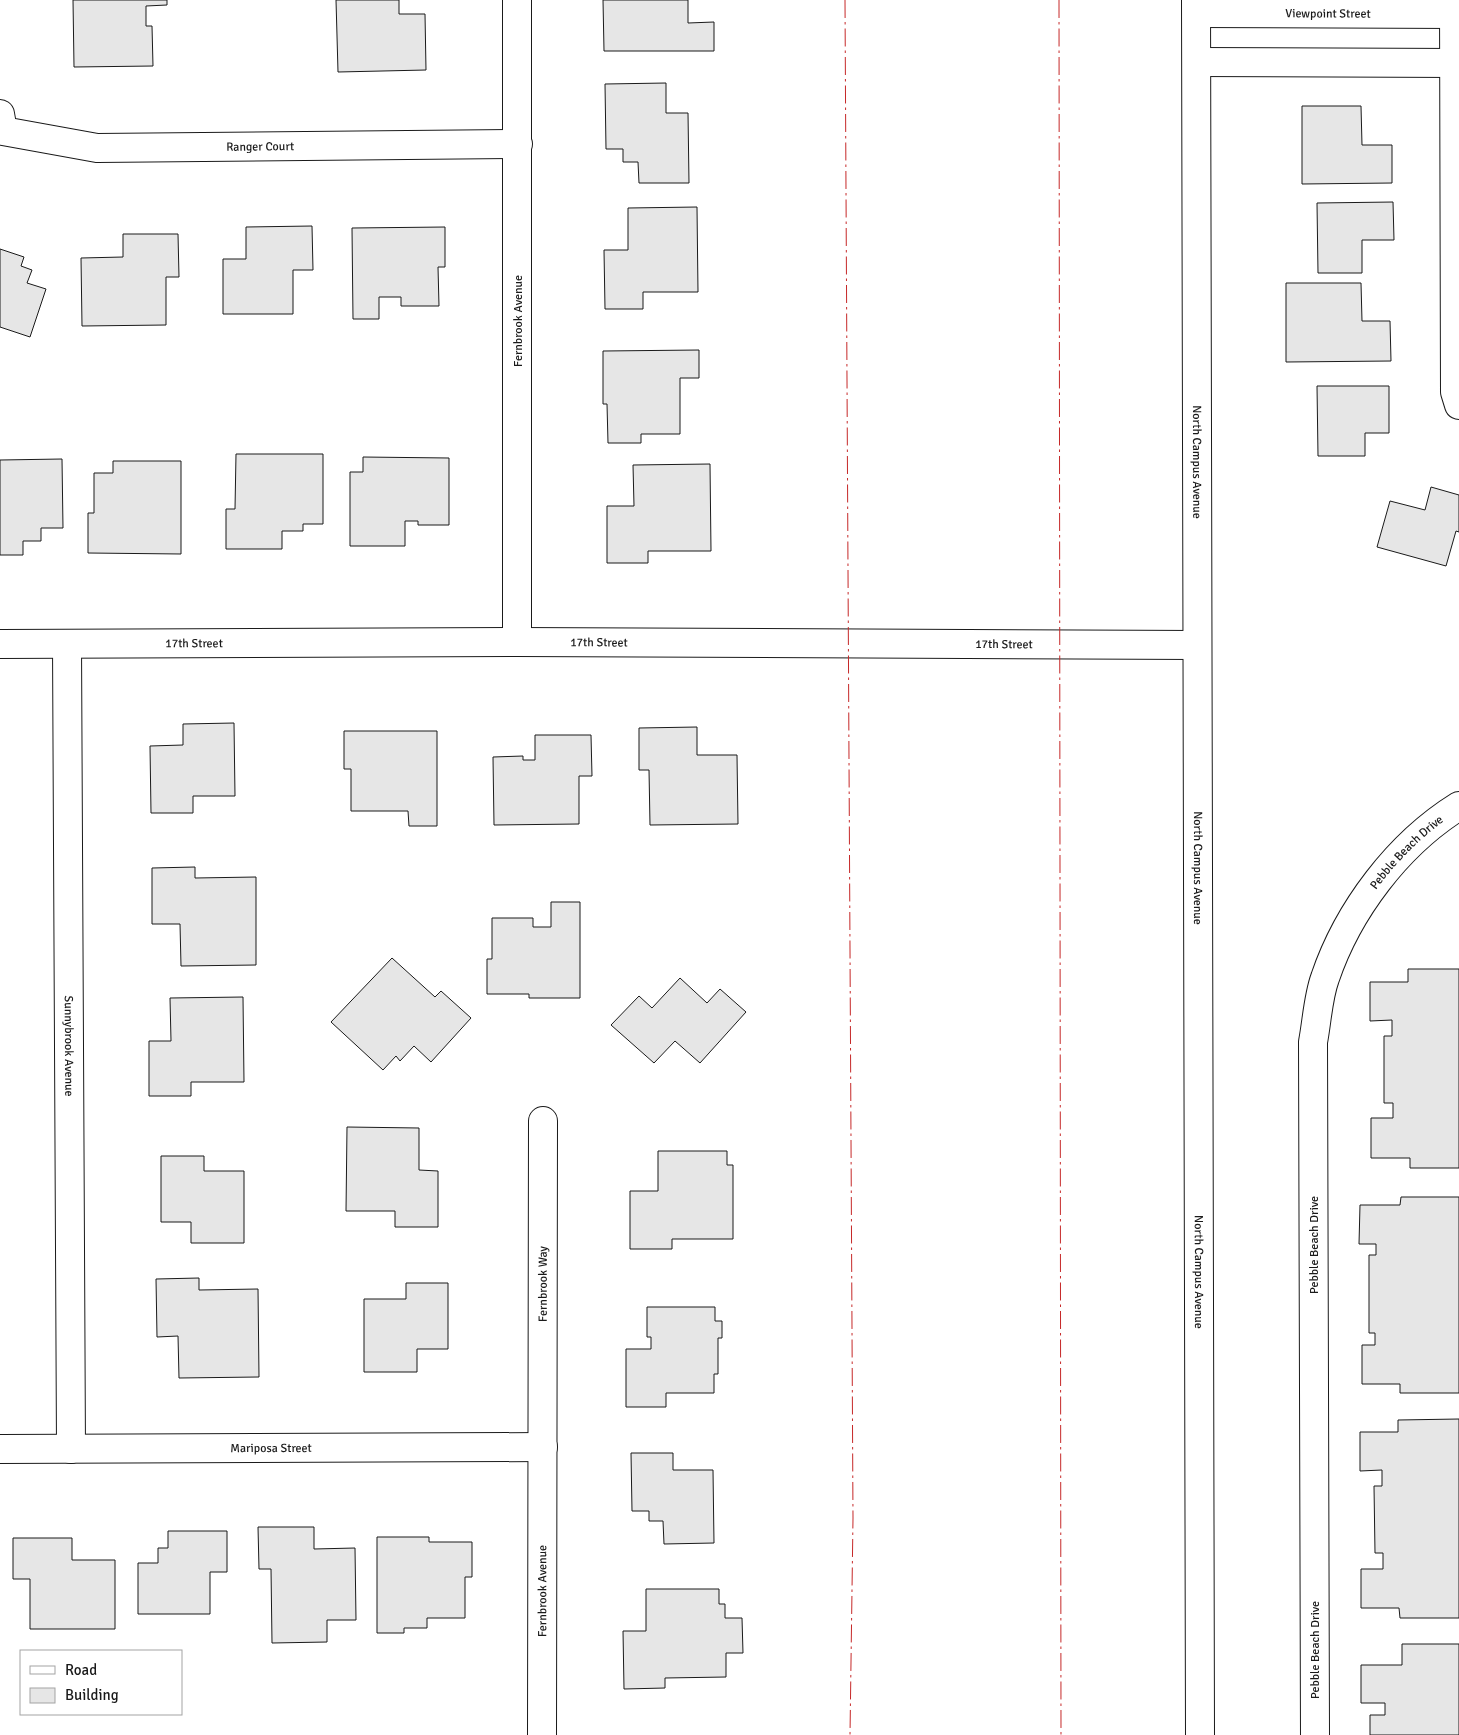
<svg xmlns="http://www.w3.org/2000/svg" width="1459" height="1735" viewBox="0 0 1459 1735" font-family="Signika,sans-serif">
	<rect width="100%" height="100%" fill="#fff"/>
	<g fill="#e6e6e6" stroke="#1a1a1a">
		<path d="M73 0H167V5L146 6V26H152L153 66 74 67Z"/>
		<path d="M336 0H399V14H425L426 70 338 72Z"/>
		<path d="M603 0H688V23L714 22V51H604Z"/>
		<path d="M666 83V113H688L689 183H639L638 162H623V149H606L605 84Z"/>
		<path d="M1302 106H1361L1362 145H1392V183L1302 184Z"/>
		<path d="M1393 202 1394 240H1362V273H1318L1317 203Z"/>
		<path d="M697 207 698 292H643V309H605L604 250H628V208Z"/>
		<path d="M312 226 313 270H293V314H223V259H246V227Z"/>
		<path d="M445 227V267H438L439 306H401V297H379V319H353L352 228Z"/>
		<path d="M123 234H178L179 277H166V325L82 326 81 258 123 257Z"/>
		<path d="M0 249 24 257 21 266 32 270 27 283 46 289 30 337 0 327Z"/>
		<path d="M1286 283H1361L1362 321H1390L1391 361 1286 362Z"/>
		<path d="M699 350V378H680V434H641V443H608L607 404H603V351Z"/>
		<path d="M1317 386H1389V433H1365V456H1318Z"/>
		<path d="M236 454H323V524H303V531H282V549H226V509H235Z"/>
		<path d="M363 457 449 458V525H418V521H405V546H350V472H363Z"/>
		<path d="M62 459 63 528H41V541H23V555H0V460Z"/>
		<path d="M113 461H181V554L88 553V513H94V473H113Z"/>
		<path d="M710 464 711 551H648V563H607V506H634L633 465Z"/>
		<path d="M1431 487 1459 495V532L1456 531 1446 566 1377 547 1390 501 1425 510Z"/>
		<path d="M234 723 235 796H193V813H151L150 746 183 745V724Z"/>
		<path d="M697 727V755H737L738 824 650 825 649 770H639V728Z"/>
		<path d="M344 731H437V826H409L408 811H351V769H344Z"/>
		<path d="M535 735H591L592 776H579V824L494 825 493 757 523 756V760H535Z"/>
		<path d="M195 867V878L256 877V965L181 966 180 924H152V868Z"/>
		<path d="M551 902H580V998H529V994H487V959H492V918H533V927H551Z"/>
		<path d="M392 958 435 997 441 991 471 1018 431 1062 414 1046 400 1061 396 1056 383 1070 331 1022Z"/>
		<path d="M1408 969H1459V1168H1410V1158H1371V1118H1393V1103H1384V1036H1392V1020L1370 1021V982H1408Z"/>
		<path d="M680 978 707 1003 720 989 746 1012 700 1063 675 1041 654 1063 611 1025 639 996 652 1008Z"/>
		<path d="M243 997 244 1082H191V1096H149V1041H171L170 998Z"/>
		<path d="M347 1127 419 1128V1170L438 1171V1227H395V1211H346Z"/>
		<path d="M658 1151H727V1165H733V1239H672V1249H630V1191H658Z"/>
		<path d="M161 1156H204V1171H244V1243H191V1222H161Z"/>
		<path d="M1401 1197H1459V1393H1400V1384H1362V1345H1375V1333H1369V1255H1376V1244H1359L1360 1205H1400Z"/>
		<path d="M199 1278V1290L258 1289 259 1377 179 1378 178 1336 157 1337 156 1279Z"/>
		<path d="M406 1283H448V1349H417V1372H364V1299H406Z"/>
		<path d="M647 1307H715V1321H722V1338H718V1374H714V1393H666V1407H626V1349H651V1337H647Z"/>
		<path d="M1459 1419V1618H1400L1399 1608H1361V1569H1383V1553H1375L1374 1486H1382V1470L1360 1471V1432H1398V1420Z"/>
		<path d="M631 1453H673V1470H713L714 1543 664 1544 663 1521H649V1511H632Z"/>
		<path d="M258 1527H314V1549L355 1548 356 1620H327V1642L272 1643 271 1569H259Z"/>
		<path d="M168 1531H227V1572H210V1614H138V1563H158V1548H168Z"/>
		<path d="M377 1537H429V1542H472V1577H465V1618H427V1628H404V1633H377Z"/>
		<path d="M13 1538H72V1560H115V1629H30V1579H13Z"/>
		<path d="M646 1589H719V1604H725V1618H742L743 1653H726V1677L665 1678V1688L624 1689 623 1631H646Z"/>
		<path d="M1402 1644H1459V1735H1370V1715H1385V1703H1361V1665H1402Z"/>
	</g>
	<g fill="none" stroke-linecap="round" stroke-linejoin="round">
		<defs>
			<g id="minor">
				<path d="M1454 0 1455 392 1459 405"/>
				<path id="s1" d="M1197 13 1459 14"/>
				<path d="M1197 62 1459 63"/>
				<path id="s2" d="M0 114 3 131 97 148 518 144"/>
				<path d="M517 642V0"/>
				<path id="s3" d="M0 644 517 642 1197 645"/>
				<path id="s4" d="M67 644 71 1449"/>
				<path id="s5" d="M0 1449 543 1447"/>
				<path id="s6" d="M542 1735 543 1121"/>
				<path id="s7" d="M1315 1735 1313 1042C1317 1021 1318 997 1325 978 1348 910 1398 844 1459 806"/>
			</g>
			<g id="major">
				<path id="s8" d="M1196 0 1200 1735"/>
			</g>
		</defs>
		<use href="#minor" stroke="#1a1a1a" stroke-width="30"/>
		<use href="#major" stroke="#1a1a1a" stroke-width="30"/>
		<use href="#minor" stroke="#fff" stroke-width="28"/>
		<use href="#major" stroke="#fff" stroke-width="28"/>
		<g stroke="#c62828" stroke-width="1" stroke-dasharray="18 4 2.5 4" stroke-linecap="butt">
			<path d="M845 0 853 1518 850 1735"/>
			<path d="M1059 0 1061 1735"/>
		</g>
	</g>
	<g text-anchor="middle" stroke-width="4" stroke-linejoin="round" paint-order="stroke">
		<g font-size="12" fill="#1a1a1a" stroke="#fff">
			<text dy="4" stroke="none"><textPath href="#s1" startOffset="131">Viewpoint Street</textPath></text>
			<text dy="4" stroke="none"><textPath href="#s2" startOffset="276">Ranger Court</textPath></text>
			<text transform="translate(518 321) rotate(-90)" y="4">Fernbrook Avenue</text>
			<text dy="4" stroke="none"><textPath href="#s8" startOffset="462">North Campus Avenue</textPath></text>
			<text dy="4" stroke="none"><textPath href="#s3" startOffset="599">17th Street</textPath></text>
			<text dy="4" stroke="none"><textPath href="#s3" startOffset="194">17th Street</textPath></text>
			<text dy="4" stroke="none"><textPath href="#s3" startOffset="1004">17th Street</textPath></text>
			<text dy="4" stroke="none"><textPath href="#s7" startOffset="910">Pebble Beach Drive</textPath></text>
			<text dy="4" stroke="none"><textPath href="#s8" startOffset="868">North Campus Avenue</textPath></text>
			<text dy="4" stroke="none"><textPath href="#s4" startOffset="402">Sunnybrook Avenue</textPath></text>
			<text transform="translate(1314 1245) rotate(-90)" y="4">Pebble Beach Drive</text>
			<text dy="4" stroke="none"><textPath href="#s8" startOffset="1272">North Campus Avenue</textPath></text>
			<text dy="4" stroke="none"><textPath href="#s6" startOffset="451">Fernbrook Way</textPath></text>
			<text dy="4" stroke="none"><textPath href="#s5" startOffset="271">Mariposa Street</textPath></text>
			<text dy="4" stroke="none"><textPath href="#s6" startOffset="144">Fernbrook Avenue</textPath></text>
			<text transform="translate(1315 1650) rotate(-90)" y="4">Pebble Beach Drive</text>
		</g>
	</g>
	<rect x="20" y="1650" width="162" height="65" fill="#ffffff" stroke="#a3a3a3"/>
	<rect x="30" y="1666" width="25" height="8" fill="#ffffff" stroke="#a3a3a3"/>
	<text x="65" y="1675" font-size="15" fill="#1a1a1a">Road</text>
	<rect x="30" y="1688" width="25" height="15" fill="#e6e6e6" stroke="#a3a3a3"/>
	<text x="65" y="1700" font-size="15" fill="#1a1a1a">Building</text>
</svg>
